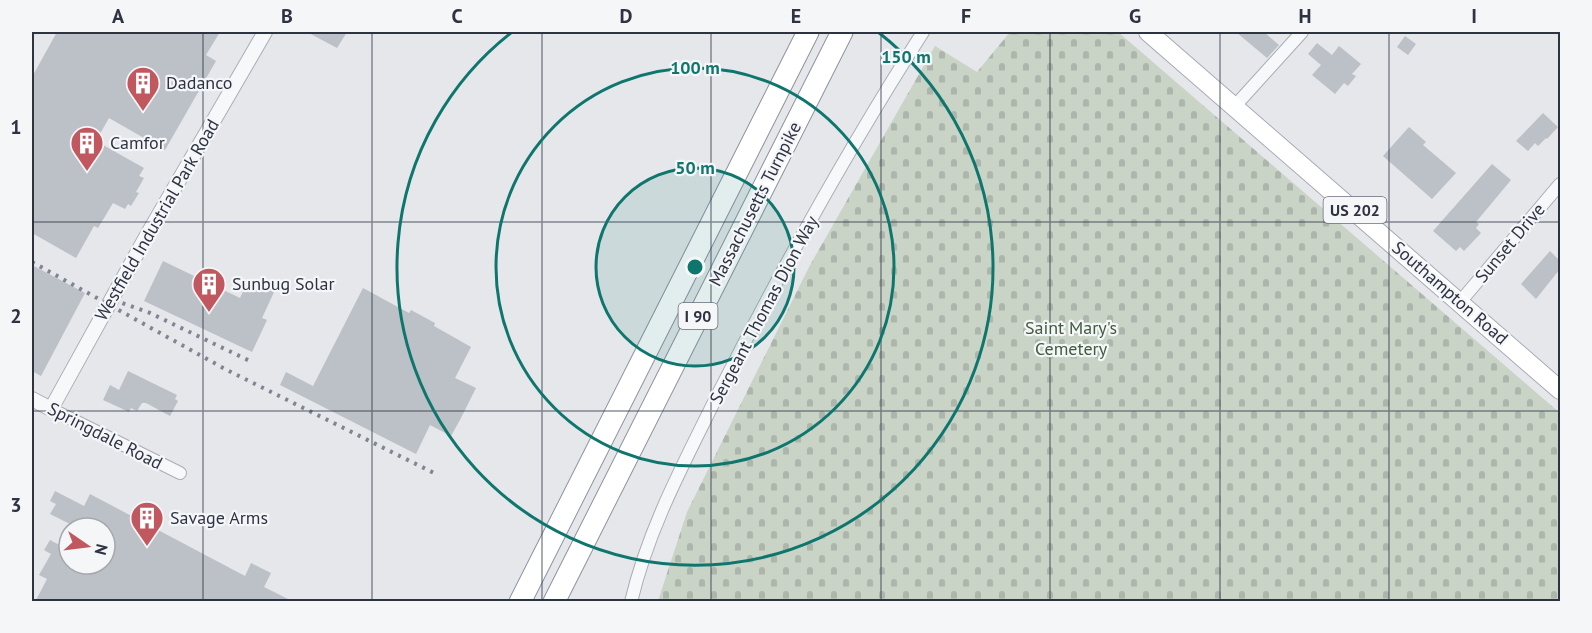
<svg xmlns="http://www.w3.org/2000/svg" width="1592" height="633" viewBox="0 0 1592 633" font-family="'PT Sans',sans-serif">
	<defs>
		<pattern id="cemetery-stones" width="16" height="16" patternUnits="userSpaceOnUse" patternTransform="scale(1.5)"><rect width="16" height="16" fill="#c9d4c7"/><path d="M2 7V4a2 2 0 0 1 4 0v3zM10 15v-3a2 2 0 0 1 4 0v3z" fill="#adb6ac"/></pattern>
	</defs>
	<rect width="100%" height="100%" fill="#e5e7eb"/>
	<path fill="url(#cemetery-stones)" d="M1010 32H1118L1560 413V601H658L687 512 809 267 935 46 977 72Z"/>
	<g fill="#bcc0c7">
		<path d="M57 32H220L206 55 216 61 165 150 109 118 96 141 144 168 139 176 144 178 136 192 139 193 131 206 128 204 125 209 113 203 98 228 94 226 76 258 32 233V77Z"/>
		<path d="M307 32H347L337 48Z"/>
		<path d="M1236 32H1264L1279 45 1267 58Z"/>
		<path d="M1405 36 1416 44 1408 55 1397 47Z"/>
		<path d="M1317 43 1332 55 1339 46 1361 64 1352 74 1356 76 1348 86 1344 83 1335 94 1312 75 1321 65 1308 54Z"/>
		<path d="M1543 113 1558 127 1547 139 1546 138 1538 146 1535 143 1528 151 1516 141Z"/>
		<path d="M1409 127 1426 142 1423 145 1456 173 1432 199 1383 156Z"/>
		<path d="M1492 164 1511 180 1476 222 1479 224 1476 228 1481 233 1464 251 1460 247 1456 251 1433 231Z"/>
		<path d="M1550 251 1560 261V269L1536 299 1521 284Z"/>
		<path d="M163 261 240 298 249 279 275 290 262 318 267 320 252 352 144 301Z"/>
		<path d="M32 265 85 293 41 376 32 371Z"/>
		<path d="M363 288 409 313 411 310 435 323 434 326 471 347 455 378 476 388 461 418 451 436 430 425 416 454 280 385 286 372 313 386Z"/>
		<path d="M128 371 177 395 175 399 178 401 170 416 146 403H142L137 411 131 408 129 412 103 400 110 385 119 390Z"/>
		<path d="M55 491 84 506 90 494 245 576 251 563 271 573 264 587 294 602H35L47 579 39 575 51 554 44 550 50 540 69 550V564H105V528H78L50 514 56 504 50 501Z"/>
	</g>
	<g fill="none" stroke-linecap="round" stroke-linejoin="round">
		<defs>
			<g id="minor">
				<path d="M1235 106 1302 32"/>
				<path d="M1460 302 1560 184"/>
				<path d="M51 409 180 473"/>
				<path d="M631 602C648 529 684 463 717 396 780 272 848 149 923 32"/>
			</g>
			<path id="tertiary" d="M32 399 51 409 146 237 265 32"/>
			<path id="primary" d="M1148 32 1560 390"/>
			<g id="motorway">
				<path d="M520 602 808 32"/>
				<path d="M554 602 842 32"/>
			</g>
		</defs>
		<use href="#minor" stroke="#aaadb5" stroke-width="14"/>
		<use href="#tertiary" stroke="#aaadb5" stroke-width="16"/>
		<use href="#primary" stroke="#a5aab5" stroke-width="20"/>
		<use href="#motorway" stroke="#8d93a0" stroke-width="23"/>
		<use href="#minor" stroke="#f7f8f9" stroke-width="12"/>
		<use href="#tertiary" stroke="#f7f8f9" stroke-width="14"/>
		<use href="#primary" stroke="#fff" stroke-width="18"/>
		<use href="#motorway" stroke="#fff" stroke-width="21"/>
		<g stroke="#808593" stroke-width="4" stroke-dasharray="3 6" stroke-linecap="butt">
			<path d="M32 262 225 369 434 473"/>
			<path d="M114 300 150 313 252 362"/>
		</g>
	</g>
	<path fill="none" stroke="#2e3342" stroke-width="1.5" stroke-opacity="0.55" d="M203 32V602M372 32V602M542 32V602M711 32V602M881 32V602M1050 32V602M1220 32V602M1389 32V602M32 222H1560M32 411H1560"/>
	<circle cx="695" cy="267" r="99" fill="#0f766e" fill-opacity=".12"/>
	<g fill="none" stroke="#0f766e" stroke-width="3">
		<circle cx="695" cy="267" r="99"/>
		<circle cx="695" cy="267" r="199"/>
		<path d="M878 32A298 298 0 1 1 512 32"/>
	</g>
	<defs>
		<symbol id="building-pin" viewBox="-11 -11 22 30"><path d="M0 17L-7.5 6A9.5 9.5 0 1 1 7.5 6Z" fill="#c2585f" stroke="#f4f6f8"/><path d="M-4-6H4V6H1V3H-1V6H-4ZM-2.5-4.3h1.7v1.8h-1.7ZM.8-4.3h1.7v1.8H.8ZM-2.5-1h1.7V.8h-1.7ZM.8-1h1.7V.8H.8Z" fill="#fff"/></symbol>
	</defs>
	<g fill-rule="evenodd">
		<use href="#building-pin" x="124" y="64" width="38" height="52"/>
		<use href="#building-pin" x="68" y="124" width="38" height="52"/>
		<use href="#building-pin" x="190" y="265" width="38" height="52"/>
		<use href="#building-pin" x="128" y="499" width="38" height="52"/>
	</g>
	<g text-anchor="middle" stroke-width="4.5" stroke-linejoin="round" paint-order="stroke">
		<g fill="#f4f6f8" stroke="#696e79" stroke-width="1.5">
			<rect x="1323.5" y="197" width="63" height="26" rx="4.5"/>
			<rect x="678.5" y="303" width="39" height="26" rx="4.5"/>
		</g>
		<g font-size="16" font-weight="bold" fill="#2e3342">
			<text x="1355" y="216">US 202</text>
			<text x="698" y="322">I 90</text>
		</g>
		<g font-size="18" fill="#2e3342" stroke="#f4f6f8" text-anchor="start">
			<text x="166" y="89">Dadanco</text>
			<text x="110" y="149">Camfor</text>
			<text x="232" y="290">Sunbug Solar</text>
			<text x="170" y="524">Savage Arms</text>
		</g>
		<g font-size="18" fill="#2e3342" stroke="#f4f6f8">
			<text transform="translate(755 204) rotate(-63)" y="6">Massachusetts Turnpike</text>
			<text transform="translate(157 220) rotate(-60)" y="6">Westfield Industrial Park Road</text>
			<text transform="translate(1510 243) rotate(-50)" y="6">Sunset Drive</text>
			<text transform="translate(1450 293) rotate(41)" y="6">Southampton Road</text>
			<text transform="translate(764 310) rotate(-62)" y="6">Sergeant Thomas Dion Way</text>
			<text transform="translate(105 436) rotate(27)" y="6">Springdale Road</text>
		</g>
		<g font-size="18" fill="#405c3c" stroke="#f4f6f8">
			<text x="1071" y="334">Saint Mary's<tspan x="1071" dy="21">Cemetery</tspan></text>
		</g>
	</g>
	<circle cx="695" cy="267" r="9" fill="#0f766e" stroke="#f4f6f8" stroke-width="3"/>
	<g font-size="18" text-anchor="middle" font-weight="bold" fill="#0f766e" stroke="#f4f6f8" stroke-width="4.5" stroke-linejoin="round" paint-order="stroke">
		<text x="906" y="63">150 m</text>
		<text x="695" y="74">100 m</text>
		<text x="695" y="174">50 m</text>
	</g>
	<rect width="1592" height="633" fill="none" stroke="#f4f6f8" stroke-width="66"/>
	<g transform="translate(87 546) rotate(104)"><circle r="28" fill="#f4f6f8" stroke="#a5a8af" stroke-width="1.5"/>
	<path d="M0-4.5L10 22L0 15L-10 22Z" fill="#c2585f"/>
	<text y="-9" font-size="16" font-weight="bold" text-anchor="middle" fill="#2e3342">N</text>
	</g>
	<rect x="33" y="33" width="1526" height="567" fill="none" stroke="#2e3342" stroke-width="2"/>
	<g font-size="20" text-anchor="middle" font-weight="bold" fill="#2e3342">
		<text x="118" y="23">A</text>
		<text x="287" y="23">B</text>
		<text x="457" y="23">C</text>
		<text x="626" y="23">D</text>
		<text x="796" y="23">E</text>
		<text x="966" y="23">F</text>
		<text x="1135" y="23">G</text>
		<text x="1305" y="23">H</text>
		<text x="1474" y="23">I</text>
		<text x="16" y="134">1</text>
		<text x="16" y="323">2</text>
		<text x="16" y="512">3</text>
	</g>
</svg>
